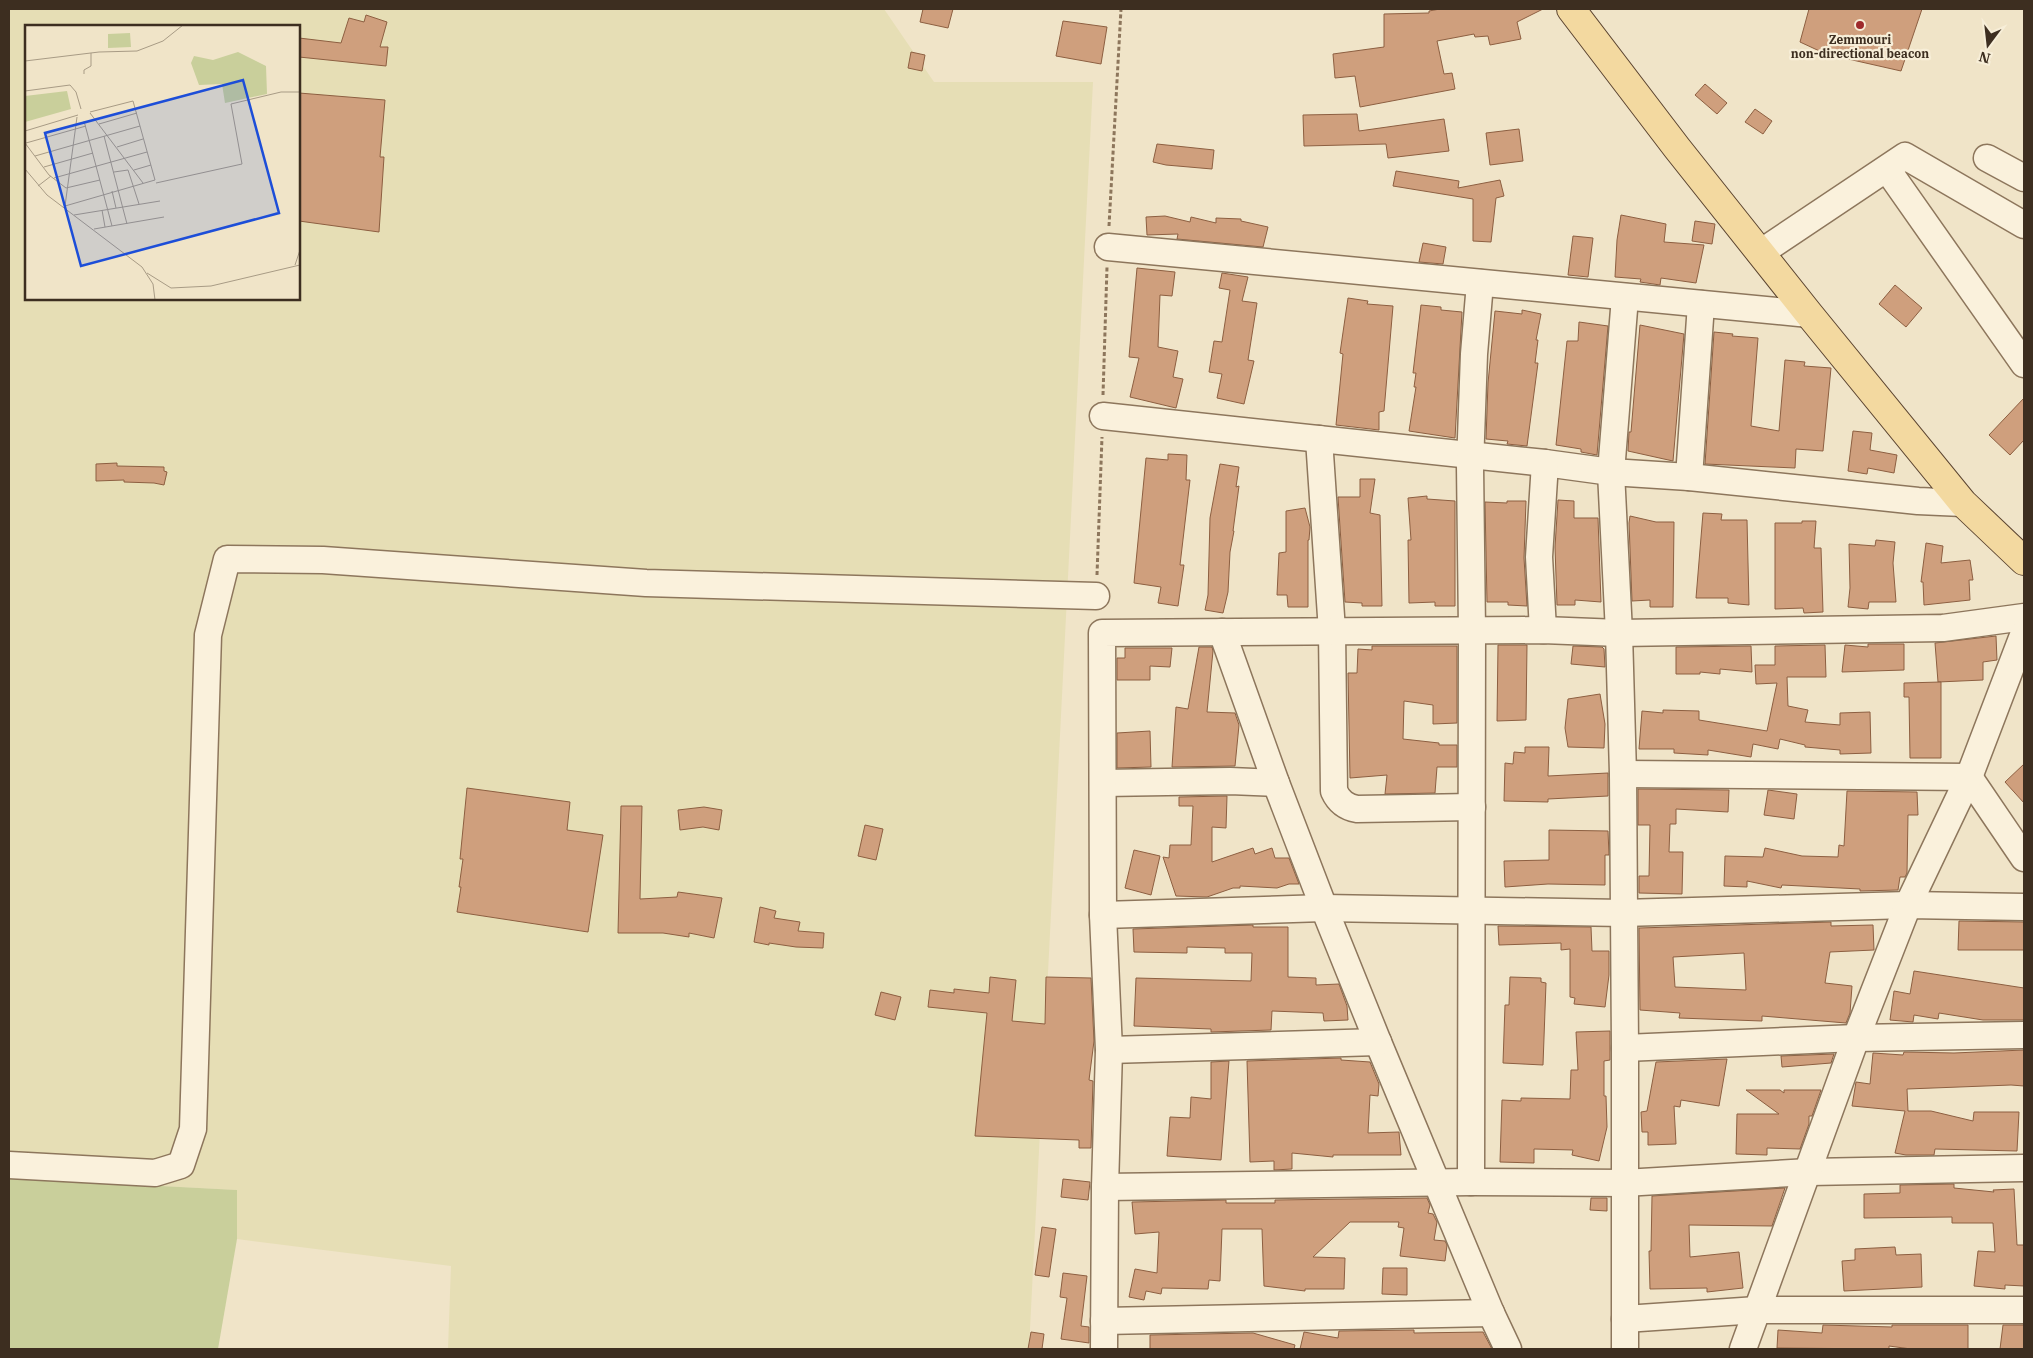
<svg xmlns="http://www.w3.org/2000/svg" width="2033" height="1358" viewBox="0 0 2033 1358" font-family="'IBM Plex Serif',serif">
	<rect width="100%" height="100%" fill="#f0e4c8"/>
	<path fill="#e6deb5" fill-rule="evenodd" d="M9 9H884L934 82H1093L1029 1349H448L451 1266 237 1239V1190L9 1178ZM26 26H299V299H26Z"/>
	<path fill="#c9cf9b" d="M9 1178 237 1190V1239L218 1349H9Z"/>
	<g fill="#cf9f7d" stroke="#8d5f41" fill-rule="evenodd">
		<path d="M923 9H953L948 28 920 22Z"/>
		<path d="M1440 9H1543L1517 22 1521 39 1490 45 1488 36 1475 37 1474 34 1437 41 1444 74 1452 73 1455 89 1360 107 1355 76 1335 78 1333 54 1384 47V14L1429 13V11Z"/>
		<path d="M1809 9H1922L1901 71 1826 54 1800 42Z"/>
		<path d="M366 15 387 22 380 47H388L386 66 299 57V38L341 43 349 18 364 22Z"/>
		<path d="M1063 21 1107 27 1101 64 1056 56Z"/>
		<path d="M911 52 925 55 922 71 908 68Z"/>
		<path d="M1705 84 1727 103 1717 114 1695 95Z"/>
		<path d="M299 93 385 100 380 157H384L379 232 299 221Z"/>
		<path d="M1755 109 1772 121 1763 134 1745 122Z"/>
		<path d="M1357 114 1359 131 1444 119 1449 151 1388 158 1386 144 1304 146 1303 115Z"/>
		<path d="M1519 129 1523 161 1490 165 1486 133Z"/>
		<path d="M1157 144 1214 150 1212 169 1166 165 1153 162Z"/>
		<path d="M1396 171 1459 181 1458 188 1500 180 1504 196 1496 198 1491 242 1473 241V199L1393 186Z"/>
		<path d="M1621 215 1666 224 1664 242 1704 245 1696 283 1661 278 1660 285 1640 282 1641 279 1615 277 1617 240Z"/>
		<path d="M1165 216 1190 222 1191 217 1216 223V218L1241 219V221L1268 227 1263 247 1177 239 1178 234 1147 235 1146 217Z"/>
		<path d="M1695 221 1715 224 1712 244 1692 241Z"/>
		<path d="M1573 236 1593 238 1588 277 1568 275Z"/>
		<path d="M1423 243 1446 247 1443 264 1419 262Z"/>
		<path d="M1137 268 1175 272 1172 296 1160 295 1158 347 1178 351 1173 377 1183 379 1176 408 1130 397 1139 358 1129 357Z"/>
		<path d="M1222 273 1248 277 1242 301 1257 303 1248 360 1254 361 1244 404 1217 398 1222 374 1209 372 1214 341 1222 342 1230 290 1219 288Z"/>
		<path d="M1895 285 1922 308 1906 327 1879 304Z"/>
		<path d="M1348 298 1368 301 1367 304 1393 306 1384 411 1379 412V430L1336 425 1343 354 1340 353Z"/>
		<path d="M1421 305 1441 307V310L1462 312 1455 438 1409 431 1416 387H1414L1416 373H1413Z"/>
		<path d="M1522 310 1541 314 1536 340H1538L1535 363H1538L1527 446 1507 444 1508 441 1486 439 1488 383 1495 311 1522 314Z"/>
		<path d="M1579 322 1608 326 1597 455 1581 452V449L1556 445 1567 341H1578Z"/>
		<path d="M1640 325 1684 334 1673 461 1628 451 1629 432H1631Z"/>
		<path d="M1714 332 1733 334 1732 336 1758 338 1751 426 1779 431 1785 360 1805 362 1804 366 1831 368 1823 451 1796 449 1795 468 1705 464Z"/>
		<path d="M2024 398V440L2010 455 1989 435Z"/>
		<path d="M1853 431 1872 433 1870 450 1897 455 1894 473 1868 468 1867 474 1848 471Z"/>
		<path d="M1168 454 1187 455 1186 480H1190L1180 565H1184L1178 606 1158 603 1161 587 1134 583 1146 458 1168 460Z"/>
		<path d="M117 463V466L164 467V471L167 472 164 485 154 483 124 482V480L96 481V464Z"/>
		<path d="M1220 464 1239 467 1236 487 1239 486 1233 531H1234L1230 552 1228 592 1223 613 1205 610 1208 595 1210 518Z"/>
		<path d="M1360 479H1375L1370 513 1380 515 1382 606H1362V603L1345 602 1338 497H1360Z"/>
		<path d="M1427 496V499L1455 501V606H1435V602L1409 603 1408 540H1411L1408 498Z"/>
		<path d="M1558 500 1574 501V518H1598L1601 602 1575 600V605H1557L1555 547Z"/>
		<path d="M1507 501H1526L1524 558 1527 606 1508 605V602H1487L1485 502 1507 503Z"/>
		<path d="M1305 508 1310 527 1309 540H1308V607H1288L1287 595H1277L1279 553 1286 552V511Z"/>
		<path d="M1703 513 1722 514 1721 520H1747L1749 605 1728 603V598H1696Z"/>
		<path d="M1630 516 1656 522H1674L1673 607H1650V600L1632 601 1629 523Z"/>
		<path d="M1802 521H1816L1814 548H1821L1823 612 1804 613 1803 608 1775 609V523H1802Z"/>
		<path d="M1876 540 1895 542 1893 563 1896 602H1869L1868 609 1848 607 1850 588 1849 544 1875 546Z"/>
		<path d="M1926 543 1943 546 1941 563 1970 560 1973 580H1969L1970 600 1924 605 1923 582H1921Z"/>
		<path d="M1996 636 1997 660 1983 662V680L1938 682 1935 643Z"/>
		<path d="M1868 644H1904V670L1842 672 1845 645 1868 647Z"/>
		<path d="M1498 645H1527L1526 720 1497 721Z"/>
		<path d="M1825 645 1826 677H1787L1788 706 1808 710 1805 722 1840 725V713L1870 712 1871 753 1840 754V750L1805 747V745L1780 739 1778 749 1753 744 1751 757 1708 750V755L1674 753V749H1639L1642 711 1663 713V710L1699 711V720L1767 731 1777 683 1756 684 1755 665H1775V646Z"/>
		<path d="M1372 646H1457V723L1433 724V705L1404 701 1403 739 1439 743V745H1457V767H1437L1435 793 1385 794 1387 775 1350 778 1348 673H1357L1358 649 1372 650Z"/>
		<path d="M1573 646 1602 647 1604 649 1605 667 1571 664Z"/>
		<path d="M1751 646 1752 672 1720 669V674L1700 672V674H1676V647Z"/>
		<path d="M1199 647H1212L1213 651 1207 712 1235 713 1239 725 1235 766 1172 767 1176 707 1188 709Z"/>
		<path d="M1125 648H1172L1170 667 1150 666V680H1117V658H1125Z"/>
		<path d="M1941 682V758H1910L1909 697H1904V683Z"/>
		<path d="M1600 694 1605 724 1604 748 1568 747 1565 728 1568 699Z"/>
		<path d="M1150 731 1151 767 1117 768V733Z"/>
		<path d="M1525 747H1549L1548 776 1608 773V796L1548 799V802L1504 801 1505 763 1513 764 1514 752 1525 753Z"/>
		<path d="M2024 764V803L2005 782Z"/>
		<path d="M467 788 570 802 567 830 603 835 588 932 457 912 461 887H459L463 859H460Z"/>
		<path d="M1638 789 1729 790 1728 812 1676 809V824H1670L1669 852H1683L1682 894 1639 893V876H1649L1650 825H1638Z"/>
		<path d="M1768 790 1797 794 1794 819 1764 815Z"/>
		<path d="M1847 791 1917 792 1918 815H1908L1907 873 1905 877H1900L1898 890 1860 891V889L1782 885 1781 888 1747 881V887L1724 886 1725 856 1763 857 1765 848 1802 856 1838 857 1839 845 1844 846Z"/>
		<path d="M1227 796 1226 828 1212 827V862L1253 848 1255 854 1272 848 1275 858H1289L1299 884H1289L1277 888 1240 886V888H1233L1207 897 1176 896 1163 857 1169 858 1170 845H1191L1193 806H1179V797Z"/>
		<path d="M621 806H642L640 899 677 897 678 892 722 898 714 938 689 933V937L663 933H618Z"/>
		<path d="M704 807 722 810 719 830 703 827 680 830 678 810Z"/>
		<path d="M865 825 883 829 876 860 858 856Z"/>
		<path d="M1549 830 1608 831 1609 855H1605V885L1548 884 1505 887 1504 861 1549 860Z"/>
		<path d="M1134 850 1160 856 1151 895 1125 888Z"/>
		<path d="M760 907 776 911 774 918 800 922 798 931 824 933 823 948 796 947 769 943V945L754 942Z"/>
		<path d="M1959 921 2024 922V950H1958Z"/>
		<path d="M1831 922V926L1873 925 1874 950 1830 952 1825 983 1852 986 1850 1013 1846 1023 1762 1016V1021L1679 1018 1680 1013 1640 1010 1639 928ZM1744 953 1746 990 1675 987 1673 957Z"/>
		<path d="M1253 925V927H1288V977L1316 978V985L1339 984 1347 1006 1348 1020 1324 1021 1323 1013 1272 1011 1271 1030 1211 1032V1029L1134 1026 1136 978 1251 981 1252 953H1225V948L1187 947V953L1134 952 1133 929Z"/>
		<path d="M1498 926 1591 927 1592 951H1609V975L1605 1007 1574 1004 1575 998 1570 997V949L1561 950V943L1499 945Z"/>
		<path d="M1914 971 2024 988V1020H1983L1939 1013 1938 1019 1914 1015 1913 1022 1890 1020 1894 991 1910 994Z"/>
		<path d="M990 977 1016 980 1012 1021 1045 1024 1046 977 1091 978 1094 1041 1089 1080 1093 1081 1091 1148H1079V1140L975 1136 987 1013 928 1007 930 990 954 993V989L989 993Z"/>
		<path d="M1510 977 1541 978V982L1546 983 1543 1065 1503 1063 1505 1005H1509Z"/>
		<path d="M881 992 901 997 895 1020 875 1015Z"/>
		<path d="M1610 1031V1060L1604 1061V1096H1606L1607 1127 1599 1161 1572 1155 1573 1150 1534 1149V1163L1500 1162 1502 1100 1521 1101V1098L1570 1099 1571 1070H1578L1576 1032Z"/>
		<path d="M2024 1050V1086L2011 1085 1907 1089 1908 1111H1931L1973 1121 1974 1112H2019L2017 1151 1935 1149 1934 1155H1906L1895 1153 1905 1111 1852 1106 1856 1082 1870 1084 1873 1053 1903 1055 1904 1052 1954 1053Z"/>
		<path d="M1834 1054 1831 1063 1782 1067 1781 1056Z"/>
		<path d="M1341 1058V1060L1370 1062 1379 1084 1378 1096 1370 1095 1368 1133 1399 1132 1401 1155H1333V1157L1292 1153V1169L1274 1170V1161L1250 1162 1247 1061Z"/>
		<path d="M1727 1059 1719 1106 1681 1100 1680 1107 1674 1106 1676 1144 1648 1145V1132H1642L1641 1112 1647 1111 1656 1062Z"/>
		<path d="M1229 1061 1221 1160 1167 1156 1170 1117 1190 1118 1191 1097 1211 1099V1062Z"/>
		<path d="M1746 1090H1780L1784 1093V1090H1821L1812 1116H1809V1124L1800 1149 1767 1148V1155L1736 1154 1737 1114H1779Z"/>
		<path d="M1063 1179 1090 1182 1088 1200 1061 1197Z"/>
		<path d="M1954 1184V1188L1994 1192 1993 1190 2014 1189 2017 1245H2024V1286L2005 1285V1289L1974 1286 1978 1251 1995 1252 1993 1223H1952V1217L1864 1218V1194L1900 1193V1185Z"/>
		<path d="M1785 1188 1772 1226 1689 1225 1690 1257 1739 1252 1743 1288 1707 1292V1288L1650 1289 1649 1251H1651L1652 1196Z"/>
		<path d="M1427 1198 1430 1205 1428 1213 1433 1214 1437 1222 1434 1240 1445 1241 1447 1245 1445 1261 1400 1256 1404 1228 1398 1227 1399 1222H1350L1313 1257 1345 1258 1344 1289H1305V1291L1264 1286 1262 1229H1222L1220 1281 1209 1280 1208 1289 1162 1288 1161 1294 1146 1291 1144 1300 1129 1297 1135 1269 1157 1273 1159 1232 1135 1234 1132 1202 1226 1200V1203H1275V1200Z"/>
		<path d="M1591 1198H1607V1211L1590 1210Z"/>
		<path d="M1042 1227 1056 1229 1049 1277 1035 1275Z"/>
		<path d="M1895 1247 1896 1255 1921 1254 1922 1287 1844 1291 1842 1261 1855 1260V1249Z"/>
		<path d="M1383 1268H1407V1295L1382 1294Z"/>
		<path d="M1063 1273 1087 1276 1081 1326 1089 1327V1343L1061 1339 1067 1298 1060 1297Z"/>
		<path d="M1823 1325 1892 1327V1325H1968V1349H1911L1889 1346V1349L1777 1348 1778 1330 1822 1333Z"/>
		<path d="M2003 1325H2024V1349H2000Z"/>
		<path d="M1414 1330V1333L1483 1332 1492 1349H1300L1304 1332 1338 1338 1339 1331Z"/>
		<path d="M1031 1332 1044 1334 1042 1349H1028Z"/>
		<path d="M1253 1333 1295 1345 1294 1349H1150V1335Z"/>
	</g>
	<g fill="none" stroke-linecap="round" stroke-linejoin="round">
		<defs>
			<g id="minor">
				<path d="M1987 158 2024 178"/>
				<path d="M1887 169 2024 364"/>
				<path d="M1108 247 1809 314"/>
				<path d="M1760 253 1905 156 2024 225"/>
				<path d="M1103 416 1545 463 1611 472 1689 477 1918 501 1963 503"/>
				<path d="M1319 439 1332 631 1334 791C1339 802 1346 807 1357 809L1472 807"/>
				<path d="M1689 477 1701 304"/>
				<path d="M1543 630 1539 557 1545 463"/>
				<path d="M1222 632 1276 783 1324 908 1378 1042 1491 1313 1508 1349"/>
				<path d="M1623 774 1969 777 2024 858"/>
				<path d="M1103 783 1230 781 1276 783"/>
				<path d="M1103 915 1324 908 1623 913 1908 905 2024 907"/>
				<path d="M1625 1048 1856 1038 2024 1035"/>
				<path d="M1109 1050 1378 1042"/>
				<path d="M9 1165 155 1173 181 1165 193 1129 208 635 227 559 323 560 646 583 1096 596"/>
				<path d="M1471 1182 1472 631 1470 465 1474 354 1480 283"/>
				<path d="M1105 1187 1471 1182 1624 1183 1809 1172 2024 1168"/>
				<path d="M1625 1319 1757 1310H2024"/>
				<path d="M1104 1321 1491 1313"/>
				<path d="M1104 1349 1105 1187 1109 1050 1103 915 1102 633 1543 630 1619 633 1943 628 2024 617"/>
				<path d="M1625 1349V1048L1623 774 1619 633 1611 472 1625 297"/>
				<path d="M1743 1349 1856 1038 1908 905 1969 777 2024 633"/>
			</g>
			<path id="major" d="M1571 9 1677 148 1809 314 1963 503 2024 561"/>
		</defs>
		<use href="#minor" stroke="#8d765c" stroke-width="29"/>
		<use href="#major" stroke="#5b4430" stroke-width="30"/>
		<g stroke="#8d765c" stroke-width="3" stroke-dasharray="4 2.5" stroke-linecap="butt">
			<path d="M1109 226 1121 9"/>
			<path d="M1103 395 1107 267"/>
			<path d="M1097 575 1102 437"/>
		</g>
		<use href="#minor" stroke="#faf1dc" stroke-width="26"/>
		<use href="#major" stroke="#f3d9a0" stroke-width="28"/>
	</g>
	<circle fill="#9e2a2b" stroke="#f7eed8" stroke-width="2" cx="1860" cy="25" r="5"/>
	<g text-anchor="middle" stroke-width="4.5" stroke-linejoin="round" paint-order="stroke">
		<g font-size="12" font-weight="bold" fill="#3d2e20" stroke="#f7eed8">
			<text x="1860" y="44">Zemmouri<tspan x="1860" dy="14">non-directional beacon</tspan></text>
		</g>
	</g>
	<g transform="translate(25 25)">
		<rect width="275" height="275" fill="#f0e4c8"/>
		<path d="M105 8 106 22 83 23V9ZM213 27 241 41 242 69 200 78 197 59 174 60 166 38 169 31 188 35ZM42 66 46 84 0 97V71Z" fill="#c9cf9b"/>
		<path fill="none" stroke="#a89b85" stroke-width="1" d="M0 36 74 27 112 26 138 16 158 0M59 49V45L66 41V28M0 66 45 60 51 67 56 84M65 88 118 158M59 96 87 201M74 99 112 88M0 106 53 90M79 111 102 199M0 118 24 150 41 163 75 155M1 118 61 101M92 122 118 114M10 131 115 101M19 142 68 128M0 144 22 170 117 242 128 259 130 275M109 145 126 140M89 147 103 145 114 179M29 153 122 127M131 158 217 139 206 79 256 67H275M13 161 26 151M87 166 91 183M40 181 130 155 108 76 65 87M40 181 52 92M77 185 80 202M49 190 135 176M69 204 139 192M270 240 275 225M122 248 146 263 186 261 275 240"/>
		<path fill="#1d4ed8" fill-opacity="0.15" stroke="#1d4ed8" stroke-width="2.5" d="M218 55 254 188 56 241 20 108Z"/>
		<rect width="275" height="275" fill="none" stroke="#3d2e20" stroke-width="2.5"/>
	</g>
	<rect width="2033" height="1358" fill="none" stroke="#3d2e20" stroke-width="20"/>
	<g transform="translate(1988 45) rotate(195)" stroke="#f7eed8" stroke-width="4" paint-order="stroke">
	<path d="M0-4L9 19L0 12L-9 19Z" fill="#3d2e20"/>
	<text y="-8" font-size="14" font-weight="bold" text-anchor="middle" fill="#3d2e20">N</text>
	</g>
</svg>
